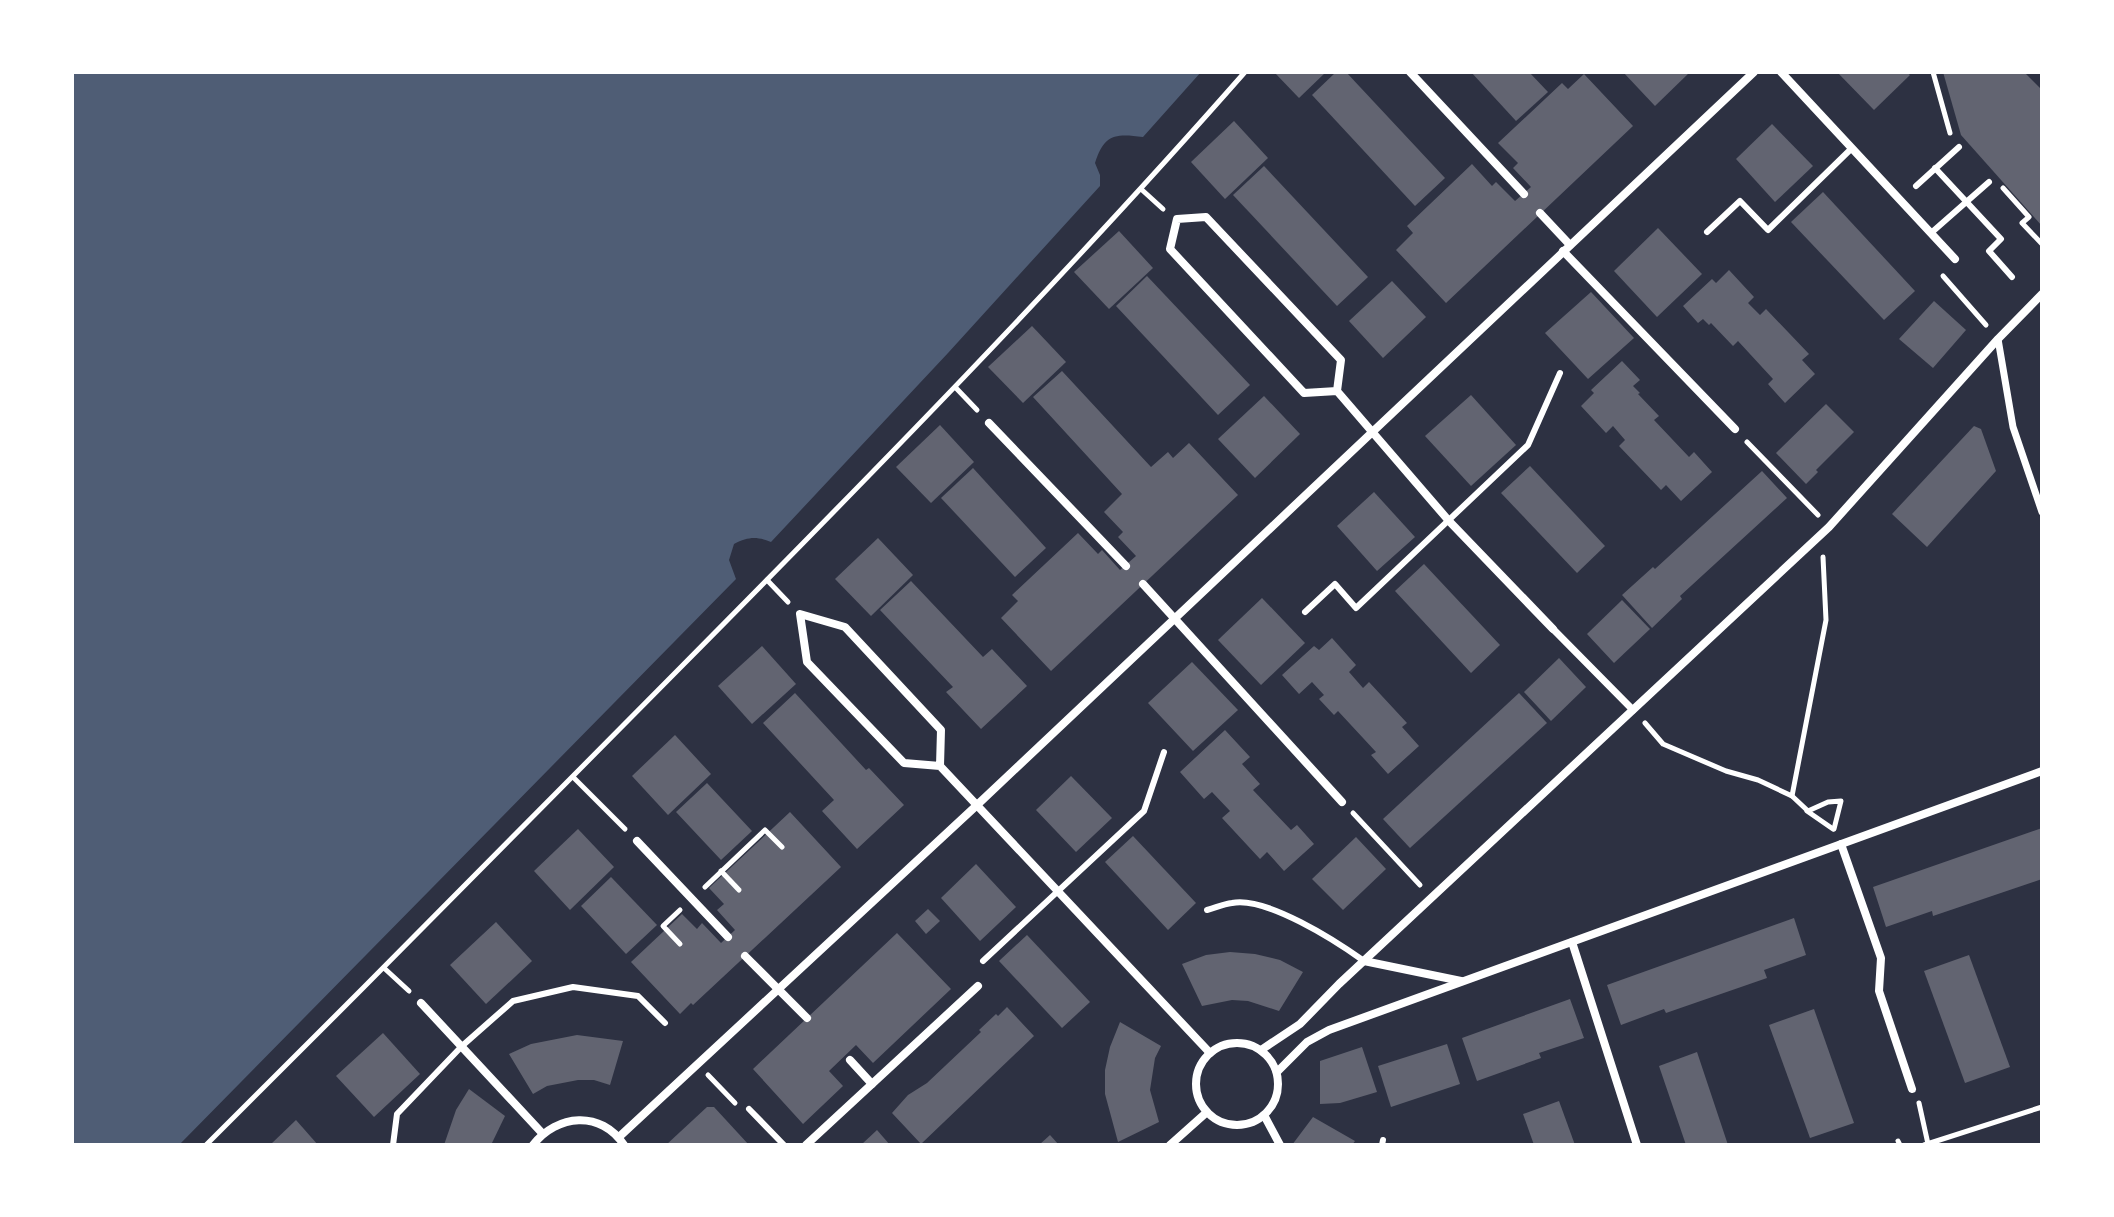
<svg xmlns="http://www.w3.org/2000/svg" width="2114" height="1217" viewBox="0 0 2114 1217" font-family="Jost,sans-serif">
	<rect width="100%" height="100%" fill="#2d3142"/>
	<path fill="#4f5d75" d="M72 72H1201L1143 137C1114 133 1104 135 1095 163L1100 175V186L948 353 771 542C756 536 748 537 734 544L729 560 736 579 179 1145H72Z"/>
	<g fill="#626471">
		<path d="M1274 72H1326L1299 98Z"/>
		<path d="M1336 72H1346L1445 178 1415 206 1312 95Z"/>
		<path d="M1471 72H1529L1548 92 1516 121Z"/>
		<path d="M1623 72H1690L1655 106Z"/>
		<path d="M1837 72H1906L1910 75 1874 110Z"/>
		<path d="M1943 72H2024L2042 90V226L1961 135Z"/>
		<path d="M1584 74 1633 126 1446 303 1396 250 1413 233 1407 226 1472 164 1492 186 1496 182 1515 201 1531 187 1513 168 1518 163 1498 143 1562 83 1568 89Z"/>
		<path d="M1234 121 1268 158 1225 199 1191 162Z"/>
		<path d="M1772 124 1813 166 1775 202 1736 159Z"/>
		<path d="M1264 166 1368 277 1337 306 1233 195Z"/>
		<path d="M1823 192 1915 291 1884 320 1791 222Z"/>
		<path d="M1658 228 1702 274 1657 317 1614 271Z"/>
		<path d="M1119 231 1153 268 1109 309 1074 272Z"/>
		<path d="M1729 270 1754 297 1748 303 1760 315 1766 309 1809 354 1802 360 1815 374 1785 403 1768 384 1773 379 1738 341 1733 346 1711 323 1709 325 1703 319 1698 323 1683 306 1712 279 1716 283Z"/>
		<path d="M1147 276 1250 385 1218 415 1116 306Z"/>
		<path d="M1392 281 1426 317 1383 358 1349 321Z"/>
		<path d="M1591 292 1634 338 1588 379 1545 333Z"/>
		<path d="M1934 301 1966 330 1933 368 1899 339Z"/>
		<path d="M1032 326 1066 362 1023 403 988 367Z"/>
		<path d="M1622 361 1640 380 1633 386 1640 393 1638 394 1659 416 1654 420 1689 457 1694 452 1712 472 1681 501 1666 485 1661 490 1619 446 1625 440 1613 426 1606 433 1581 406 1594 393 1591 390Z"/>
		<path d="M1062 371 1151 467 1168 452 1173 458 1189 443 1238 495 1051 671 1001 618 1018 601 1012 595 1078 533 1098 554 1102 550 1120 570 1136 556 1118 537 1123 532 1104 512 1122 494 1033 397Z"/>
		<path d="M1471 395 1516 445 1471 486 1425 436Z"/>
		<path d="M1264 396 1300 434 1255 478 1218 439Z"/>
		<path d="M1826 404 1854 432 1816 470 1818 472 1806 484 1776 453Z"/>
		<path d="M940 425 974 462 931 503 896 467Z"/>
		<path d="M1974 426 1981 429 1996 471 1927 547 1892 514Z"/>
		<path d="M1530 466 1605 546 1577 573 1501 493Z"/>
		<path d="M973 468 1046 548 1015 577 941 498Z"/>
		<path d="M1762 471 1787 498 1680 596 1682 599 1652 628 1622 595 1653 567 1655 569Z"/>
		<path d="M1374 492 1415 537 1377 571 1337 526Z"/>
		<path d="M878 538 913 575 871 616 835 579Z"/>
		<path d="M1424 564 1500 645 1471 673 1395 591Z"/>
		<path d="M911 581 983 657 992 649 1027 686 981 729 946 692 953 687 880 610Z"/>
		<path d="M1262 598 1305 643 1261 685 1218 640Z"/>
		<path d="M1622 600 1650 629 1614 663 1587 634Z"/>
		<path d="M1332 638 1356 665 1349 672 1363 688 1369 682 1407 723 1402 727 1419 746 1388 774 1371 755 1376 752 1338 711 1334 715 1319 699 1324 695 1312 682 1299 694 1282 675 1314 646 1319 650Z"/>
		<path d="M762 646 796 684 752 724 718 686Z"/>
		<path d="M1559 658 1586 687 1551 721 1524 692Z"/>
		<path d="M1192 662 1238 710 1193 751 1148 703Z"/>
		<path d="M795 693 866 770 869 768 904 805 857 849 822 811 834 800 763 723Z"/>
		<path d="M1519 693 1547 723 1410 848 1383 819Z"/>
		<path d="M1225 730 1250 757 1242 764 1260 784 1253 790 1291 830 1297 825 1314 844 1284 871 1267 852 1260 859 1222 818 1230 811 1212 792 1204 799 1180 772Z"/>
		<path d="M675 735 711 774 668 815 632 776Z"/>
		<path d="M1071 776 1112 818 1076 852 1036 810Z"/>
		<path d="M707 783 752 831 721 860 676 812Z"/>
		<path d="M790 812 841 867 693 1005 691 1003 680 1014 631 962 682 914 697 929 702 923 721 943 735 930 717 910 724 904 709 888Z"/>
		<path d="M2042 828V879L1933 916 1932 911 1886 927 1873 887Z"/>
		<path d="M578 829 614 867 570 910 534 871Z"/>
		<path d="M1133 836 1196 903 1168 930 1105 862Z"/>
		<path d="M1356 837 1386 869 1343 910 1312 879Z"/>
		<path d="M976 864 1016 907 980 941 941 898Z"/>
		<path d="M611 877 657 925 626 954 581 906Z"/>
		<path d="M928 909 940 921 926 934 915 921Z"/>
		<path d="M1794 918 1806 955 1764 970 1767 978 1666 1013 1664 1009 1621 1025 1607 985Z"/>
		<path d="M496 922 532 961 486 1004 450 965Z"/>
		<path d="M897 933 951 989 873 1063 856 1045 829 1071 843 1086 803 1124 753 1069Z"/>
		<path d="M1027 935 1090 1002 1062 1028 999 961Z"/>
		<path d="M1230 952 1255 954 1280 960 1303 972 1279 1011 1248 1001 1232 1000 1202 1006 1182 964 1206 955Z"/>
		<path d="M1969 955 2010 1067 1965 1083 1924 971Z"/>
		<path d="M1570 999 1584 1038 1539 1053 1541 1058 1477 1081 1462 1038Z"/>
		<path d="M1007 1007 1034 1036 921 1144 892 1113 908 1095 927 1083 981 1032 979 1030 996 1014 998 1016Z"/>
		<path d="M1814 1009 1854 1123 1810 1138 1769 1025Z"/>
		<path d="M1120 1022 1161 1046 1155 1058 1150 1090 1159 1122 1118 1142 1105 1094V1070L1110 1047Z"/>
		<path d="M383 1033 420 1074 374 1117 336 1076Z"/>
		<path d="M577 1035 623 1041 610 1085 594 1080H578L547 1086 533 1094 509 1054 531 1044Z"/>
		<path d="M1447 1044 1460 1084 1391 1107 1378 1066Z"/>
		<path d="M1362 1047 1377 1092 1340 1103 1320 1104V1061Z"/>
		<path d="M1697 1052 1728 1145H1686L1659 1066Z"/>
		<path d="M469 1089 505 1116 491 1145H444L456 1110Z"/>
		<path d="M1559 1101 1575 1145H1534L1523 1114Z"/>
		<path d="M707 1107H714L749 1145H666Z"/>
		<path d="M1313 1117 1355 1141 1352 1145H1292Z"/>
		<path d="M296 1120 318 1145H270Z"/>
		<path d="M877 1130 890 1145H861Z"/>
		<path d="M1050 1135 1059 1145H1039Z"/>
	</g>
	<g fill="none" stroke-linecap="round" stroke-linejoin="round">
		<g stroke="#fff" stroke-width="5">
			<path d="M1933 72 1950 133"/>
			<path d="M2003 188 2029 217 2022 223 2042 244"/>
			<path d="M1141 189 1163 209"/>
			<path d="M1943 276 1986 325"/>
			<path d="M956 388 977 410"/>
			<path d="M1747 442 1818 515"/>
			<path d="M767 580 788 602"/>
			<path d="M1645 723 1663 744 1726 771 1758 780 1792 796 1808 811 1828 802 1841 801 1834 829"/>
			<path d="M573 777 625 829"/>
			<path d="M1792 796 1826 620 1823 557"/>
			<path d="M1807 811 1833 829"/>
			<path d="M1353 813 1420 885"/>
			<path d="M721 871 739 890"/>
			<path d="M705 887 765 830 782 847"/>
			<path d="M680 910 663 926 680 944"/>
			<path d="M384 968 409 991"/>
			<path d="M708 1075 735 1103"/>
			<path d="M1919 1103 1928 1144"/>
			<path d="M1898 1141 1900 1145"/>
			<path d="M206 1145C364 988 520 830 677 671 871 475 1063 279 1245 72"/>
			<path d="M1924 1145 2042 1107"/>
		</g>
		<g stroke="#fff" stroke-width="6">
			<path d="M1935 168 2001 239 1989 251 2012 277"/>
			<path d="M1916 186 1959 147"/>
			<path d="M1707 232 1740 201 1768 230 1852 148"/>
			<path d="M1931 233 1989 182"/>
			<path d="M1305 612 1335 584 1356 608 1528 445 1560 373"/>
			<path d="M1207 910C1215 908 1223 904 1232 903 1266 896 1336 941 1364 961"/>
			<path d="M983 961 1144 811 1164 752"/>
			<path d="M749 1109 784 1145"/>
			<path d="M393 1145 397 1114 462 1046 513 1001 573 987 638 996 665 1023"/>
			<path d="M1382 1145 1383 1140"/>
		</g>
		<g stroke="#fff" stroke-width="7">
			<path d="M1998 339 2013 427 2042 512"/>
			<path d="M1553 629 1633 710"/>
		</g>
		<g stroke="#fff" stroke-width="8">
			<path d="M1410 72 1524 194"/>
			<path d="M1781 72 1955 259"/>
			<path d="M1540 213 1570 245"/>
			<path d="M1563 251 1735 429"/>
			<path d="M1337 391 1304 393 1170 249 1177 219 1206 217 1341 360 1337 391 1449 521 1553 629"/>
			<path d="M989 423 1126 566"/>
			<path d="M1143 584 1342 802"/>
			<path d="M940 766 904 763 807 662 800 614 845 627 941 730 940 766 1210 1053"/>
			<path d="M637 841 728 937"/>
			<path d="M1841 844 1881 958 1879 991 1912 1089"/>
			<path d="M1572 942 1637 1145"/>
			<path d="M745 956 807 1018"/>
			<path d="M1364 961 1461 981"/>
			<path d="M421 1003 542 1133"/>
			<circle cx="1237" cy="1084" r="41"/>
			<path d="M1261 1050 1300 1024 1339 984 1829 527 1998 339 2042 294"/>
			<path d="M850 1060 872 1084"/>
			<path d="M1277 1072 1307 1042 1329 1030 2042 771"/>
			<path d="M1264 1115 1280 1145"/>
			<path d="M619 1137 976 806 1754 72"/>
			<path d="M533 1145C557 1114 601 1110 624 1145"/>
			<path d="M806 1145 978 986"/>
			<path d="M1170 1145 1207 1112"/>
		</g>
	</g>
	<rect width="2114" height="1217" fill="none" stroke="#ffffff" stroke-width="148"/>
</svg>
